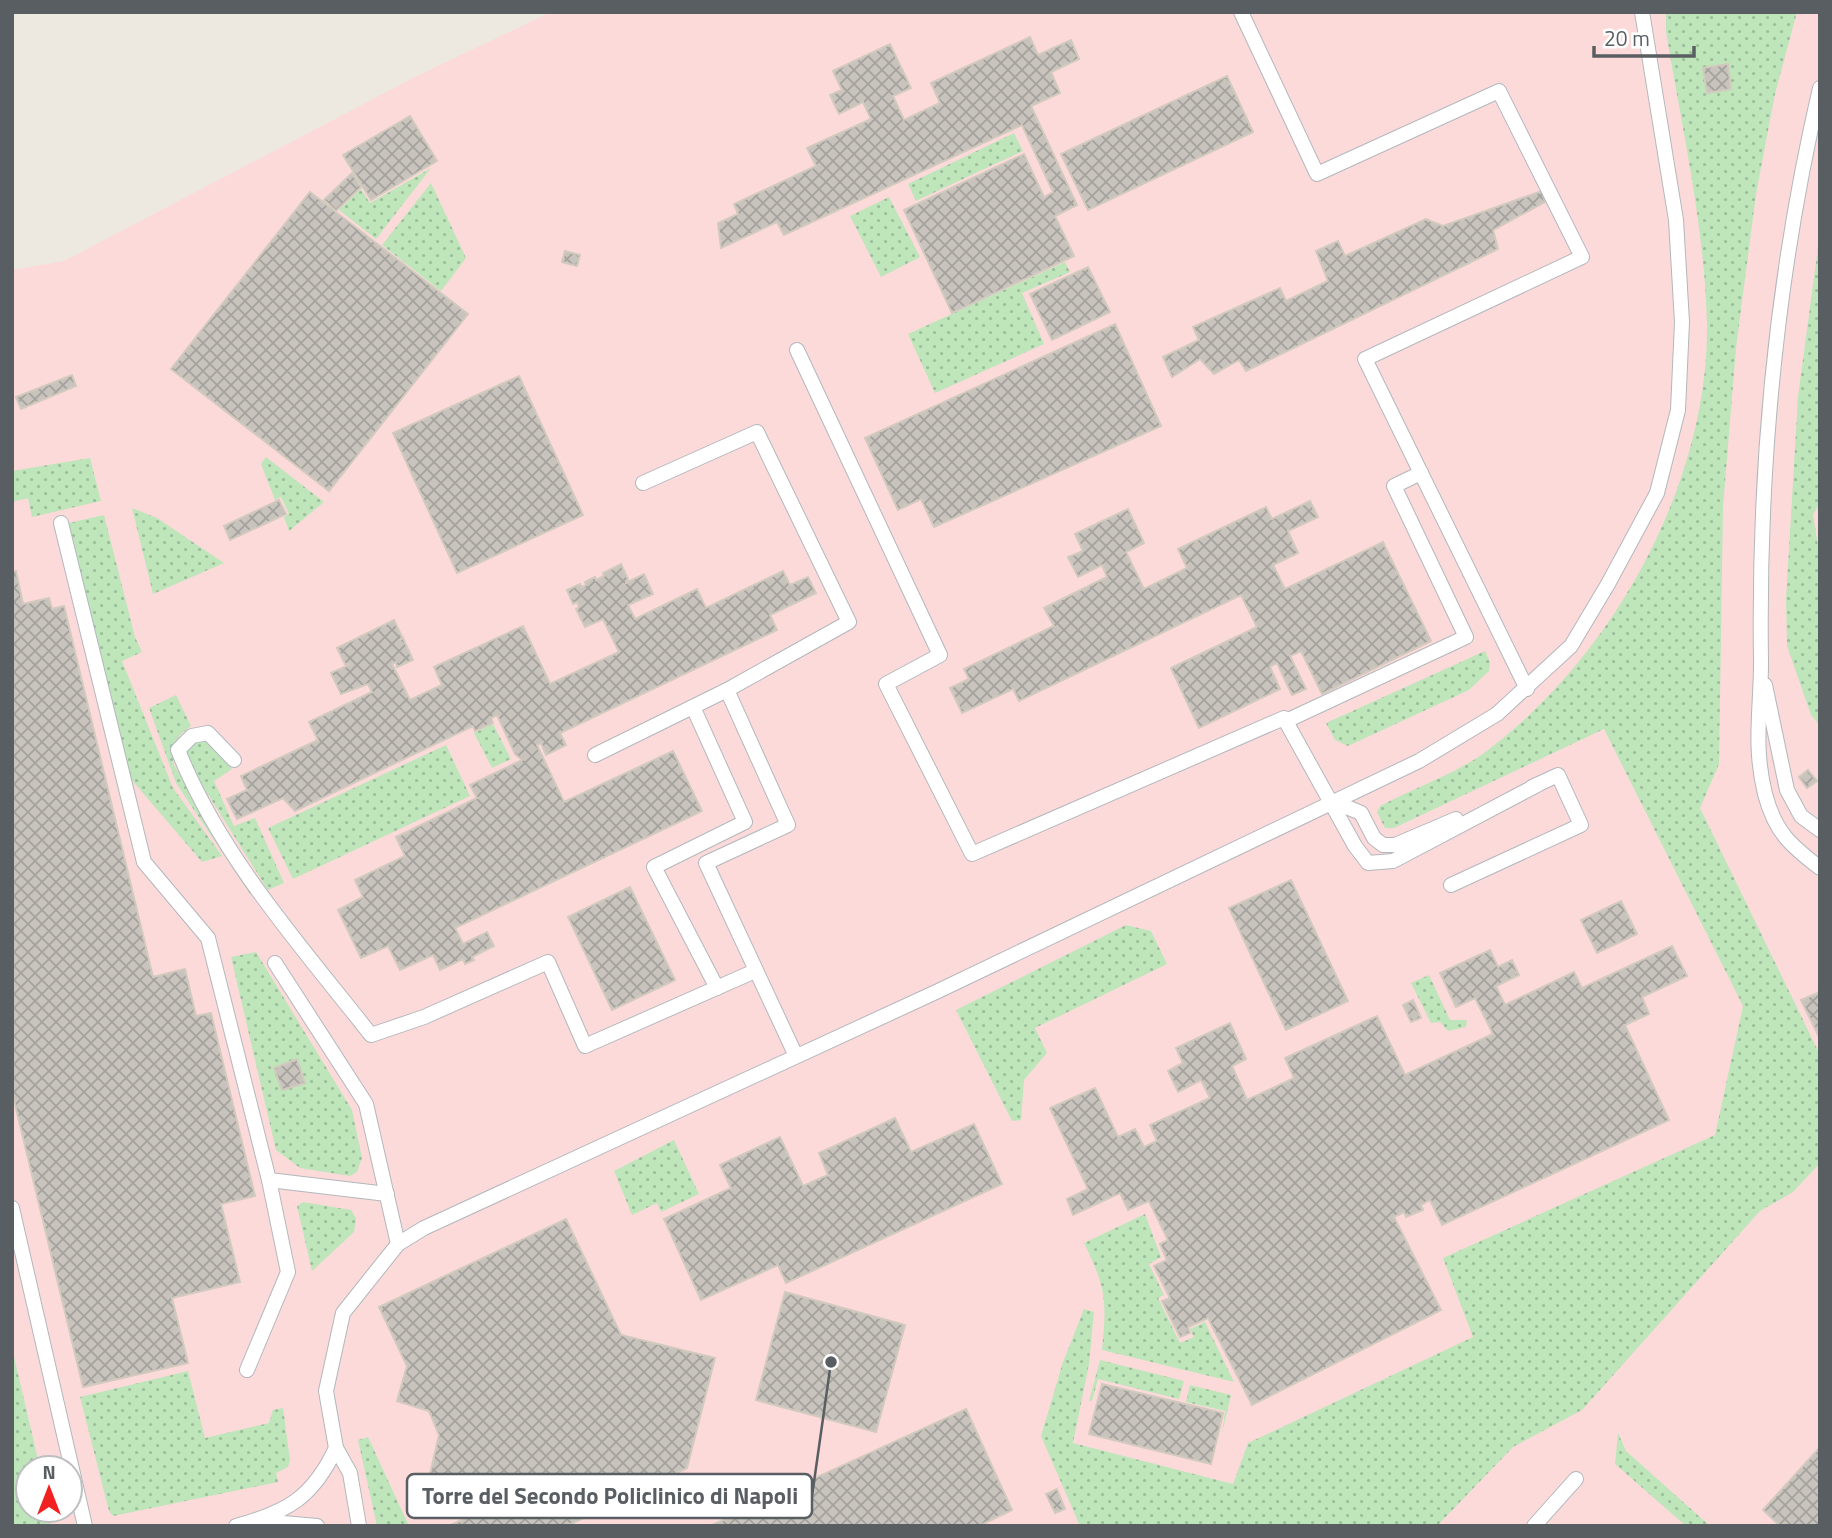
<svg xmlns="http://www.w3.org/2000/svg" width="1832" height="1538" viewBox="0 0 1832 1538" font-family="'Titillium Web',sans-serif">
	<defs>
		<pattern id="grass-dots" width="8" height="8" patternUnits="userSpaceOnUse" patternTransform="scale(1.75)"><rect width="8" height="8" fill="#bee6ba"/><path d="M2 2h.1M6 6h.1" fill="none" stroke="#9dbe9b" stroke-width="1.8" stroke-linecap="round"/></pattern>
		<pattern id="building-cross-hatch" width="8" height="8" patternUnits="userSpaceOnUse" patternTransform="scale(1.75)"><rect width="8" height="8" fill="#c8c3bd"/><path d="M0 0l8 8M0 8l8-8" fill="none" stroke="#a5a29d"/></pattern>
	</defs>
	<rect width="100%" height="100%" fill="#ede9e0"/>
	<path fill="#fcdada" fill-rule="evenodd" d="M551 12H1820V1526H12V270L64 261 415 77ZM28 1468H70V1510H28Z"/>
	<g fill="url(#grass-dots)">
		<path d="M1666 12H1797L1775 94 1756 194 1736 348 1723 507 1719 764 1700 808 1820 1055V1163L1793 1192 1760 1211 1582 1410 1513 1447 1437 1526H1080L1041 1436 1063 1362 1084 1309 1094 1312 1089 1364 1073 1443 1233 1484 1248 1443 1473 1337 1443 1258 1715 1135 1743 1006 1604 729 1394 828H1385L1377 812 1380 806C1412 789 1455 774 1484 753 1611 659 1708 486 1707 326 1705 227 1682 129 1666 32Z"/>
		<path d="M1014 133 1023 151 916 201 908 184Z"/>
		<path d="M431 168 376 239 339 210 361 189 370 203Z"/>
		<path d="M431 183 466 258 441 291 382 245Z"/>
		<path d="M889 197 920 257 881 277 850 216Z"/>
		<path d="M1820 232V503L1813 515 1820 557V726L1811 715 1787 646 1786 599 1798 397Z"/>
		<path d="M1065 262 1070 272 1022 293 1044 344 935 393 908 334Z"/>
		<path d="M266 457 324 502 289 531 284 517 289 514 281 497 275 500 261 464Z"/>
		<path d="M90 458 101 501 32 517 28 498 12 502V471Z"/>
		<path d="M132 508 157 518 224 563 153 594Z"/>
		<path d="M104 515 135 637 142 652 122 661 173 788 222 856 202 862 130 778 69 523Z"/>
		<path d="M1485 651 1490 662 1489 671 1469 690 1348 746 1335 740 1326 723Z"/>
		<path d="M176 695 191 726C175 738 170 745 174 765L253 892 250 894 176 783 149 708Z"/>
		<path d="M493 724 511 759 492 768 474 733Z"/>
		<path d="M202 736 232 769 214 781 234 826 255 818 284 883 268 890 182 753Z"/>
		<path d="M446 745 470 796 293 879 268 828Z"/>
		<path d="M1126 925 1151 931 1167 964 1035 1028 1047 1053 1024 1080 1021 1120 1012 1121 956 1010Z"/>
		<path d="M256 952 352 1110 362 1158 357 1172 350 1176 300 1168 276 1150 231 957Z"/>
		<path d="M1429 975 1450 1020H1467L1466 1027 1448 1031 1440 1022 1431 1023 1411 983Z"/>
		<path d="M674 1140 699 1194 661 1212 657 1203 632 1215 614 1171Z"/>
		<path d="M303 1202 351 1210 356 1218 354 1232 312 1271 297 1206Z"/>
		<path d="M1145 1214 1161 1257 1149 1264 1164 1295 1158 1298 1180 1343 1194 1337 1190 1329 1205 1322 1234 1382 1102 1350C1107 1300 1106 1288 1084 1243Z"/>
		<path d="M12 1348 40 1468H28V1510H50V1526H12Z"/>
		<path d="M1100 1360 1184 1381 1179 1399 1098 1379 1092 1401H1089Z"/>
		<path d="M188 1371 205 1438 269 1423 273 1410 283 1408 290 1460 288 1467 276 1473 278 1482 113 1516 109 1511 80 1397Z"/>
		<path d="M1190 1385 1231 1395 1222 1433 1225 1411 1186 1402Z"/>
		<path d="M1618 1433 1626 1451 1710 1526H1686L1615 1464Z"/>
		<path d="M368 1437 409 1526H377L358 1440Z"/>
	</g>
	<g fill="url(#building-cross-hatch)" stroke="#d2cabe" stroke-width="2">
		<path d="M1030 37 1038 55 1071 40 1079 59 1051 72 1060 93 1031 106 1077 205 1055 216 1074 256 952 313 904 210 1024 154 1044 197 1053 192 1022 125 784 235 777 222 721 248 718 223 738 214 734 204 816 166 807 148 871 119 863 102 839 114 830 95 842 90 833 71 890 44 911 88 893 96 904 120 940 103 931 83Z"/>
		<path d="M1728 64 1731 89 1707 93 1703 68Z"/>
		<path d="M1227 76 1253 132 1088 210 1061 154Z"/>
		<path d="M410 116 437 161 371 200 343 155Z"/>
		<path d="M352 173 361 187 336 211 324 200Z"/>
		<path d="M1542 191 1545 202 1493 230 1498 249 1246 371 1239 360 1214 374 1200 359 1172 377 1163 357 1199 340 1193 327 1280 288 1286 301 1328 281 1316 251 1338 241 1345 256 1426 219 1443 226Z"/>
		<path d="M310 192 468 314 329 491 171 369Z"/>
		<path d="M565 251 580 255 577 266 562 262Z"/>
		<path d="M1088 267 1110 312 1052 340 1030 294Z"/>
		<path d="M1115 324 1161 426 934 527 921 499 898 510 865 438Z"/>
		<path d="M72 375 76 386 21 409 16 397Z"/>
		<path d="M519 376 583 515 457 573 393 433Z"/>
		<path d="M279 500 286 514 230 540 224 526Z"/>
		<path d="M1310 501 1318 517 1288 531 1298 553 1273 565 1285 589 1383 542 1431 641 1322 694 1301 651 1290 656 1306 689 1292 695 1277 663 1270 667 1280 689 1199 728 1171 668 1257 627 1241 595 1019 701 1013 689 962 713 950 688 969 679 964 669 1054 626 1044 608 1107 577 1102 565 1078 577 1068 557 1083 551 1075 534 1128 509 1144 543 1126 552 1144 589 1187 568 1178 549 1266 507 1272 519Z"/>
		<path d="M621 564 628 579 626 583 644 574 653 594 628 605 635 619 697 589 706 608 783 571 790 585 808 577 816 593 770 615 777 630 560 733 566 745 546 755 541 743 537 745 564 802 673 751 702 811 455 928 463 944 487 932 494 946 472 957 474 960 465 964 463 959 440 970 433 955 400 970 388 946 361 958 338 910 363 897 355 880 405 856 396 837 477 798 470 785 522 760 515 754 497 715 491 718 493 723 475 731 473 726 295 811 283 798 237 819 227 799 247 790 241 776 318 740 309 722 372 692 368 684 341 694 331 673 351 664H345L337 648 394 620 402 637 400 640 403 638 413 660 397 667 396 662 392 664 410 700 442 685 434 667 523 626 550 684 619 652 603 619 585 627 576 609 579 607 577 602 573 604 567 590 580 584 582 587 586 585 585 582 595 577 596 580 604 576 603 573Z"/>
		<path d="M16 571 23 604 49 598 52 609 64 606 153 977 185 969 196 1016 211 1013 255 1196 221 1204 240 1282 172 1298 188 1363 83 1387 12 1092V572Z"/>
		<path d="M1808 770 1817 781 1807 788 1799 777Z"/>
		<path d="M1291 880 1348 1001 1286 1030 1229 908Z"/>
		<path d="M630 887 675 980 612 1010 568 917Z"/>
		<path d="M1621 901 1637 934 1597 953 1581 920Z"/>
		<path d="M1672 946 1687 976 1642 997 1649 1014 1625 1025 1669 1120 1442 1225 1430 1200 1421 1205 1423 1210 1406 1217 1404 1212 1394 1217 1441 1310 1252 1405 1208 1318 1188 1327 1190 1333 1180 1337 1162 1301 1170 1298 1154 1266 1167 1260 1160 1244 1168 1240 1149 1201 1128 1210 1120 1193 1073 1215 1067 1199 1088 1189 1050 1108 1095 1088 1118 1137 1135 1129 1144 1147 1157 1141 1150 1125 1210 1098 1201 1080 1178 1092 1168 1071 1183 1063 1176 1048 1230 1023 1246 1059 1232 1066 1247 1100 1294 1078 1285 1058 1377 1016 1405 1075 1493 1034 1475 998 1456 1007 1440 973 1490 950 1498 967 1512 960 1519 975 1496 986 1505 1005 1574 972 1582 988Z"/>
		<path d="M1820 992V1039L1801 1000Z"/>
		<path d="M1413 1000 1421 1018 1411 1022 1403 1005Z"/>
		<path d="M297 1059 305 1083 282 1090 274 1068Z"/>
		<path d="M895 1118 911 1152 974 1124 1002 1184 786 1283 778 1265 701 1300 664 1219 731 1188 720 1165 780 1137 803 1186 828 1175 819 1153Z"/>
		<path d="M566 1219 621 1335 715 1358 687 1468 567 1526H449L517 1493 430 1474 439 1435 429 1411 397 1401 407 1366 379 1307Z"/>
		<path d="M785 1292 905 1325 876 1432 756 1400Z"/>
		<path d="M1102 1384 1223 1413 1211 1464 1089 1434Z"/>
		<path d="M966 1409 1012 1510 979 1526H710Z"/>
		<path d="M1820 1447V1526H1780L1763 1510Z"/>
		<path d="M1057 1489 1065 1509 1055 1513 1046 1494Z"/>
	</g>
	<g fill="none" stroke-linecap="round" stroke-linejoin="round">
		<defs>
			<g id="service">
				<path d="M1241 12 1317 174 1499 91 1582 257 1365 359 1527 689"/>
				<path d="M1820 88C1776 277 1758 468 1761 662 1761 710 1753 745 1765 794 1775 832 1790 845 1820 868"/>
				<path d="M797 350 940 655 886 684 972 854 1284 718 1355 846 1368 863 1393 861 1539 784"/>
				<path d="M643 483 757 432 849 622 727 690 788 825 706 863 796 1056"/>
				<path d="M61 523 144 862 208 938 269 1180 387 1194"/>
				<path d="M1765 685 1787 790 1801 816 1820 830"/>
				<path d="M693 707 745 822 654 867 717 988"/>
				<path d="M1286 721 1466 637 1394 486 1421 473"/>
				<path d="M595 755 727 690"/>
				<path d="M234 760 208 733 192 736 178 750C220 856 301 946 371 1035L424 1017 548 962 585 1046 755 971"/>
				<path d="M1332 801 1361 813 1374 838 1383 845H1395L1456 819"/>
				<path d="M1451 885 1581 825 1558 775 1532 787"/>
				<path d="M275 963 366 1104 398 1244"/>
				<path d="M12 1208 85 1526"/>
				<path d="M247 1370 288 1272 269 1180"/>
				<path d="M260 1521 317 1526"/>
				<path d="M236 1526C288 1512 313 1497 336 1448"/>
				<path d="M359 1526 350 1473 336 1448 326 1391 343 1313 398 1244 424 1228 936 992 1419 761 1497 714 1571 646 1608 584 1657 493 1678 410 1682 322 1676 220 1642 12"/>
				<path d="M1534 1526 1576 1479"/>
			</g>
		</defs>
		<use href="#service" stroke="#b3b7bc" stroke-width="16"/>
		<use href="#service" stroke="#fff" stroke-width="14"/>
	</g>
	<path fill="none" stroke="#595e62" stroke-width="2.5" d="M831 1362L812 1496"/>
	<circle fill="#595e62" stroke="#fff" stroke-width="2.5" cx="831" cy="1362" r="7"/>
	<rect fill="#fff" stroke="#595e62" stroke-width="2.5" x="407" y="1474" width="405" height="44" rx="7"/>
	<g font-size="23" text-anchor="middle" font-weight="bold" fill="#595e62">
		<text x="610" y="1504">Torre del Secondo Policlinico di Napoli</text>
	</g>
	<rect width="1832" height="1538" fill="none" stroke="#595e62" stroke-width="28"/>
	<g transform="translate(49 1489)"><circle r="33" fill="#ffffff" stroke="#bdbfc0" stroke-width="2"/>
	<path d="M0-5L12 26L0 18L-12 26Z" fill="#f12121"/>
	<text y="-10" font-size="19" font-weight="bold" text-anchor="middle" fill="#595e62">N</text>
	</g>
	<path d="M1594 46v10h100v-10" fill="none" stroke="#595e62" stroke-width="3.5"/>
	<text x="1604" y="46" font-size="21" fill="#595e62" stroke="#ffffff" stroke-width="5" paint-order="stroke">20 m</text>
</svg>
